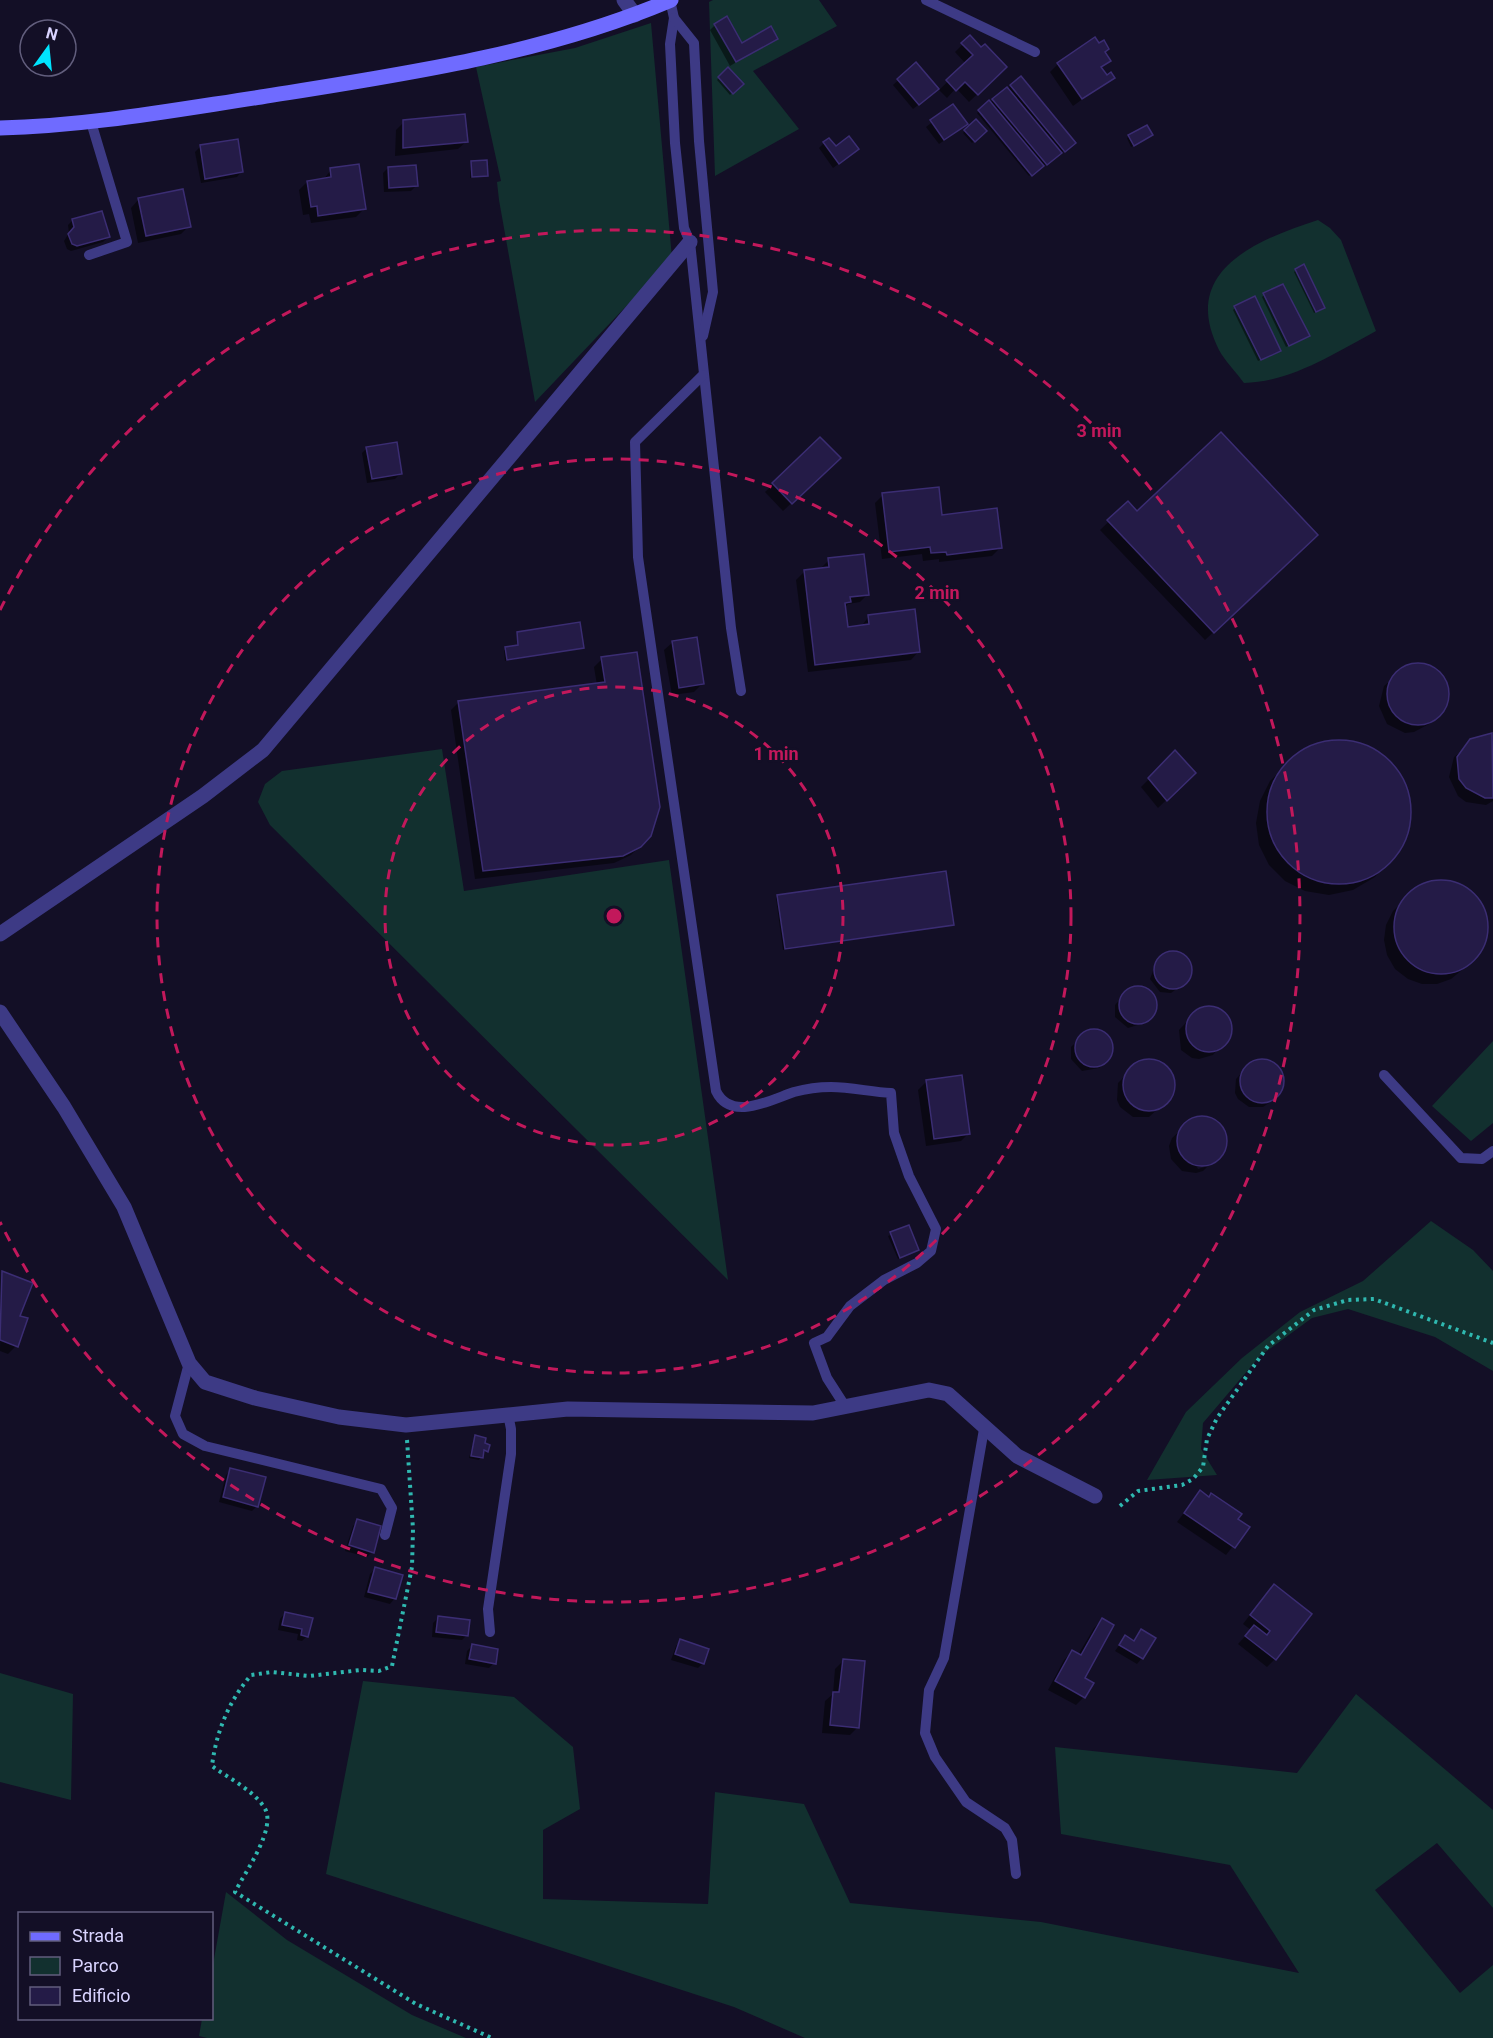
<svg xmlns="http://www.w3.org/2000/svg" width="1493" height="2038" viewBox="0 0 1493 2038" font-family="Roboto,sans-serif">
	<rect width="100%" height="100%" fill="#130f26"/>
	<g fill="#12302f">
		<path d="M713 0H819L837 26 753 71 799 129 715 176 709 2Z"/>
		<path d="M651 23 672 258 535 402 499 200 497 182 501 181 476 67 575 48Z"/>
		<path d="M1318 220 1330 228 1341 240 1376 331C1335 353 1291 382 1244 383 1236 372 1225 361 1219 350 1179 271 1256 240 1318 220Z"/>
		<path d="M442 749 464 891 669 860 728 1280 270 825 258 802 265 784 282 771Z"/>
		<path d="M1493 1041V1123L1471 1141 1432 1106Z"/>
		<path d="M1431 1221 1473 1250 1493 1271V1371L1435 1337 1348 1309 1312 1318 1260 1356 1203 1423 1201 1449 1217 1475 1147 1480 1186 1412 1242 1358 1300 1312 1363 1281Z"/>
		<path d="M0 1673 73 1694 71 1800 0 1782Z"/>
		<path d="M363 1681 514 1697 573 1747 580 1809 543 1830V1899L708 1904 715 1792 804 1804 850 1903 1041 1922 1299 1973 1230 1865 1061 1834 1055 1747 1297 1773 1356 1694 1493 1810V1908L1437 1843 1375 1890 1460 1993 1493 1965V2038H805L734 2007 326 1874Z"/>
		<path d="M226 1892 287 1940 412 2015 466 2038H207L199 2036 202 2019 212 2018V1970Z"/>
	</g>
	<g fill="#0007">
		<path d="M715 25 741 45 776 38 730 66 710 30Z"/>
		<path d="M970 37 1005 67 969 102 956 88 947 98 939 90 966 64 955 52Z"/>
		<path d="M1104 53 1109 60 1100 69 1106 78 1113 77 1073 106 1050 72 1058 64Z"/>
		<path d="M916 64 932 94 913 109 893 85Z"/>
		<path d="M728 69 742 84 730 95 717 80Z"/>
		<path d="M1021 78 1074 143 1029 176 977 113Z"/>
		<path d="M953 106 961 129 939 144 926 127Z"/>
		<path d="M976 121 985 131 972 143 963 133Z"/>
		<path d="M404 122 467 141 458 149 395 156 396 130Z"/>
		<path d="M1129 136 1149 137 1131 147 1127 138Z"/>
		<path d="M824 143 835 148 852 154 833 168 819 148Z"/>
		<path d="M200 147 242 171 237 177 201 183 195 152Z"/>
		<path d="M471 163 487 175 470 178Z"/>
		<path d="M388 168 416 186 411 191 384 192 383 173Z"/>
		<path d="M331 170 364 209 356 217 311 223 309 214 303 215 299 190 307 182 323 180Z"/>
		<path d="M139 199 189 226 181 234 138 243 131 208Z"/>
		<path d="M73 220 108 237 103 242 71 251 67 249 64 241 69 233 68 225Z"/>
		<path d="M1296 270 1323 308 1321 310 1314 313 1294 272Z"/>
		<path d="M1264 295 1306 337 1286 347 1262 297Z"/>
		<path d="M1235 308 1280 351 1277 353 1258 361 1233 310Z"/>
		<path d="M820 439 839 458 783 511 765 492Z"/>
		<path d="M367 448 400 474 395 479 367 483 362 453Z"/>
		<path d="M883 495 941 516 1000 548 992 556 939 562V559L923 561 922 554 882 559 875 503Z"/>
		<path d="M1128 503 1137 513 1308 543 1205 640 1100 530Z"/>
		<path d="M829 560 868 594 860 602 848 604 844 608 846 629 861 627 869 616 919 651 911 660 808 672 796 580 804 572 821 568Z"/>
		<path d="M517 633 583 647 505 661 504 650 517 647Z"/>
		<path d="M673 642 702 684 694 692 672 695 664 650Z"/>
		<path d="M602 659 650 836 631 855 614 863 475 879 451 710 459 702 597 685 594 667Z"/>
		<path d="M1419 664 1437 671 1447 687V696L1440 714 1431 723 1414 732 1405 733 1387 724 1379 706 1384 686 1409 665Z"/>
		<path d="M1481 736 1493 737V801L1486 805 1466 802 1458 796 1449 777 1454 757Z"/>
		<path d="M1341 741 1363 745 1384 757 1400 775 1409 798 1410 823 1402 846 1375 877 1353 890 1329 895 1305 891 1285 881 1269 865 1259 845 1256 823 1260 801 1270 781 1298 754 1318 744Z"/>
		<path d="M1175 753 1194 773 1158 808 1141 787Z"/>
		<path d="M1447 881 1461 885 1482 905 1486 919 1487 933 1482 947 1462 970 1451 979 1437 984H1422L1408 979 1395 969 1387 955 1384 940 1386 925 1393 911 1417 888 1431 882Z"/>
		<path d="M778 896 952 924 783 950 776 898Z"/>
		<path d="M1177 953 1187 959 1191 970 1187 981 1171 993 1160 992 1150 979 1156 963 1161 957Z"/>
		<path d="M1139 987 1150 992 1155 1008 1144 1023 1128 1028 1115 1017V1005L1128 990Z"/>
		<path d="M1210 1007 1217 1009 1228 1019 1230 1033 1213 1055 1199 1059 1192 1058 1181 1050 1179 1030 1197 1011Z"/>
		<path d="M1097 1031 1107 1037 1111 1053 1099 1068 1082 1071 1071 1059V1047L1085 1033Z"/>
		<path d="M1265 1060 1272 1063 1281 1073 1282 1086 1269 1103 1263 1107H1249L1238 1099 1235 1093 1236 1079 1252 1062Z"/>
		<path d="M1155 1061 1168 1069 1172 1075 1174 1083 1170 1098 1149 1117H1133L1120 1107 1117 1100 1118 1083 1138 1063Z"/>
		<path d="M926 1082 969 1133 961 1141 926 1146 918 1090Z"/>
		<path d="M1209 1118 1222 1129 1225 1136 1224 1150 1212 1162 1197 1167 1198 1169 1208 1166 1203 1171 1196 1173 1182 1171 1171 1159 1169 1146 1172 1138 1193 1119Z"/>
		<path d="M908 1227 918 1250 898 1259 888 1236Z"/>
		<path d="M2 1273 19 1317 16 1346 8 1354 0 1351Z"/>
		<path d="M475 1437 487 1451 483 1452 479 1460 469 1458Z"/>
		<path d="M231 1470 257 1506 252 1511 219 1502 226 1475Z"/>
		<path d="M1200 1492 1248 1527 1226 1555 1177 1522Z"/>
		<path d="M358 1521 372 1552 367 1557 345 1551 353 1526Z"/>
		<path d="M375 1569 395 1598 390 1604 364 1597 370 1574Z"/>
		<path d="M1266 1594 1275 1659 1267 1667 1238 1644 1251 1630 1243 1624Z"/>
		<path d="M285 1613 311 1619 307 1636 302 1641 297 1640 298 1634 278 1630 280 1619Z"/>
		<path d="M438 1618 467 1635 462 1640 432 1637 433 1623Z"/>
		<path d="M1102 1620 1083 1679 1084 1697 1076 1705 1048 1690 1064 1660 1072 1652 1078 1655 1094 1628Z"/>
		<path d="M1141 1631 1142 1658 1137 1664 1115 1651 1125 1637 1133 1642Z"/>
		<path d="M681 1641 703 1663 698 1668 671 1660 676 1646Z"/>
		<path d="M472 1646 494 1663 489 1668 465 1664 467 1651Z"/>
		<path d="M843 1661 858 1727 850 1735 822 1733 825 1701 833 1694 835 1669Z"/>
	</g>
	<g fill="#241b47" stroke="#3b2d73" stroke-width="1.5">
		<path d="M727 16 742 43 771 26 778 39 736 62 714 24Z"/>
		<path d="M970 35 981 47 985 44 1007 67 978 95 965 82 956 91 946 80 973 55 961 43Z"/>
		<path d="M1095 37 1099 43 1104 40 1109 49 1105 52 1111 61 1101 67 1107 75 1111 72 1115 78 1082 99 1057 63Z"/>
		<path d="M916 62 939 89 919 105 897 79Z"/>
		<path d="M728 67 744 84 733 94 718 77Z"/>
		<path d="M1021 76 1076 143 1065 152 1010 85Z"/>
		<path d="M1007 87 1062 153 1047 165 992 99Z"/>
		<path d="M989 100 1044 166 1032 176 978 110Z"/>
		<path d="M953 104 968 124 944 140 930 120Z"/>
		<path d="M465 114 468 142 403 148V120Z"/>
		<path d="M976 119 987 131 975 142 964 130Z"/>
		<path d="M1147 125 1153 135 1134 146 1128 135Z"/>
		<path d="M849 136 859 149 839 164 823 142 829 138 836 146Z"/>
		<path d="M238 139 243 172 205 179 200 145Z"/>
		<path d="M487 160 488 176 472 177 471 161Z"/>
		<path d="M359 164 366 209 318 216 317 206 311 207 307 181 331 177 330 168Z"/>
		<path d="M416 165 418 186 389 188 388 167Z"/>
		<path d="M183 189 191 227 146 236 138 198Z"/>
		<path d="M102 211 110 237 77 246 72 244 68 234 74 227 72 219Z"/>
		<path d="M1304 264 1325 308 1316 312 1295 269Z"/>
		<path d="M1283 284 1310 336 1289 346 1263 293Z"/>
		<path d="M1255 296 1281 351 1261 360 1234 306Z"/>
		<path d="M1221 432 1318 535 1214 633 1107 520 1128 501 1137 511Z"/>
		<path d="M820 437 841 458 792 504 772 483Z"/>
		<path d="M397 442 402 474 372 479 366 447Z"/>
		<path d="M939 487 942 515 997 508 1002 548 947 555 946 552 931 553 930 547 889 552 882 493Z"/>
		<path d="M864 554 869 595 850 597 851 602 845 603 848 627 869 624 868 615 915 609 920 652 815 665 804 570 829 567 828 558Z"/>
		<path d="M580 622 584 648 507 660 505 647 518 645 517 632Z"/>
		<path d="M697 637 704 684 679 688 672 641Z"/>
		<path d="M637 652 660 807 651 836 641 847 623 856 483 871 458 701 605 682 601 657Z"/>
		<circle cx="1418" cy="694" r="31"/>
		<path d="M1492 733 1493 798H1485L1466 788 1459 779 1457 757 1470 739Z"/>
		<circle cx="1339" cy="812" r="72"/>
		<path d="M1175 750 1196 773 1167 801 1148 778Z"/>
		<path d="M946 871 954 925 785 949 777 895Z"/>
		<circle cx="1441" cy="927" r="47"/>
		<circle cx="1173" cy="970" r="19"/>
		<circle cx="1138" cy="1005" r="19"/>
		<circle cx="1209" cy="1029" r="23"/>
		<circle cx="1094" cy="1048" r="19"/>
		<circle cx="1262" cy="1081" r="22"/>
		<circle cx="1149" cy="1085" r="26"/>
		<path d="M962 1075 970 1134 934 1139 926 1080Z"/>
		<circle cx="1202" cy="1141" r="25"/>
		<path d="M909 1225 919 1250 900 1258 890 1232Z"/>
		<path d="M2 1271 33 1283 20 1316 28 1318 18 1347 0 1340Z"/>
		<path d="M475 1435 486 1438 485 1443 490 1445 488 1452 484 1450 483 1458 471 1456Z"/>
		<path d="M230 1468 266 1477 258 1507 223 1497Z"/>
		<path d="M1200 1490 1209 1497 1211 1493 1242 1514 1238 1519 1250 1527 1235 1548 1184 1513Z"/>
		<path d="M357 1519 381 1526 374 1553 349 1545Z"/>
		<path d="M375 1567 403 1575 396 1599 368 1592Z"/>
		<path d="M1274 1584 1312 1614 1276 1660 1245 1636 1254 1625 1267 1635 1270 1631 1250 1615Z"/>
		<path d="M285 1612 313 1618 308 1637 301 1635 302 1629 282 1625Z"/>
		<path d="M438 1616 470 1620 468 1636 436 1632Z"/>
		<path d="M1102 1618 1114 1625 1085 1678 1094 1683 1085 1698 1055 1681 1072 1650 1081 1655Z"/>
		<path d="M1141 1629 1156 1638 1143 1659 1119 1645 1125 1635 1134 1641Z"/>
		<path d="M680 1639 709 1649 704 1664 675 1654Z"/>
		<path d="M472 1644 498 1649 496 1664 469 1659Z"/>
		<path d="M843 1659 865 1661 859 1728 830 1725 833 1692H839Z"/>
	</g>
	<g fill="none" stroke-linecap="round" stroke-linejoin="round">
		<g stroke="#2fb8b0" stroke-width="4" stroke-dasharray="3 4.5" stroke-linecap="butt">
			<path d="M407 1440 413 1529 412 1567 392 1666 379 1671 361 1670 309 1676 272 1672 251 1675C229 1701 216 1732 212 1766 228 1778 252 1789 264 1807 278 1827 245 1872 235 1892L416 2004 492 2038"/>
			<path d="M1120 1506 1138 1491 1182 1485 1193 1479 1203 1467 1207 1439 1217 1418 1268 1346 1314 1310 1348 1300 1374 1299 1493 1343"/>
		</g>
		<g stroke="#3d3a85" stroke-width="10">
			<path d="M670 0 674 18 670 44 675 143 684 228 690 242 731 628 741 691"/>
			<path d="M926 0 1035 52"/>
			<path d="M674 18 694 43 699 141 713 292 703 336"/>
			<path d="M89 255 127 242 91 122"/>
			<path d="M703 375 635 442 638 557 716 1091C731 1122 770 1100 794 1092 805 1089 820 1087 831 1087 851 1087 871 1092 891 1093L894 1133 909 1176 936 1229 931 1251 917 1263 884 1280 850 1306 827 1337 814 1343 827 1378 845 1406"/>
			<path d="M1384 1075 1461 1158 1482 1159 1493 1151"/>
			<path d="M189 1363 175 1416 183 1434 205 1446 381 1489 392 1508 385 1535"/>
			<path d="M984 1429 944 1658 929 1690 925 1733 935 1757 966 1802 1005 1828 1012 1840 1016 1874"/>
			<path d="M490 1632 488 1609 511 1454V1429L508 1414"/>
		</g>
		<g stroke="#3d3a85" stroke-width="15">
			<path d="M624 0 635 15"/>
			<path d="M0 934 203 796 263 750 690 242"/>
			<path d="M0 1012 64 1107 124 1207 189 1363 205 1382 255 1398 339 1417 406 1425 568 1409 813 1413 929 1390 948 1394 1017 1456 1095 1496"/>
		</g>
		<path stroke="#6f6bff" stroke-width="15" d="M0 128C88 126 174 110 261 97 399 75 541 55 671 0"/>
	</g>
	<g fill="none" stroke="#c2185b" stroke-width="3" stroke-dasharray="10 8">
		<circle cx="614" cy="916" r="229"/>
		<circle cx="614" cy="916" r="457"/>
		<path d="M0 610A686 686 0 1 1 0 1222"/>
	</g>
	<circle cx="614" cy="916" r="9" fill="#c2185b" stroke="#130f26" stroke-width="3"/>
	<g font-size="18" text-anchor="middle" font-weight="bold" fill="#c2185b" stroke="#130f26" stroke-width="4.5" stroke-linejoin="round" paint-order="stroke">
		<text x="1099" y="437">3 min</text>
		<text x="937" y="599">2 min</text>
		<text x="776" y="760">1 min</text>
	</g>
	<rect x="18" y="1912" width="195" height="108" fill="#130f26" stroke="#625e7d" stroke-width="1.5"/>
	<rect x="30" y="1932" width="30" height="9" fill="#6f6bff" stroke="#625e7d" stroke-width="1.5"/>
	<text x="72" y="1942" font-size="18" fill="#d9d4ff">Strada</text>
	<rect x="30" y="1957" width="30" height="18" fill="#12302f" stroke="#625e7d" stroke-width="1.5"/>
	<text x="72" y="1972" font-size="18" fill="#d9d4ff">Parco</text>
	<rect x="30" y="1987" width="30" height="18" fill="#241b47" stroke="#625e7d" stroke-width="1.5"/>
	<text x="72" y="2002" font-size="18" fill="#d9d4ff">Edificio</text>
	<g transform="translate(48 48) rotate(15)"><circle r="28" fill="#130f26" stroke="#625e7d" stroke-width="1.5"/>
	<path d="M0-4.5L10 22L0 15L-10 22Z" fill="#00e5ff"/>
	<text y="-9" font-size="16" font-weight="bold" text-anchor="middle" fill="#d9d4ff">N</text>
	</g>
</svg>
